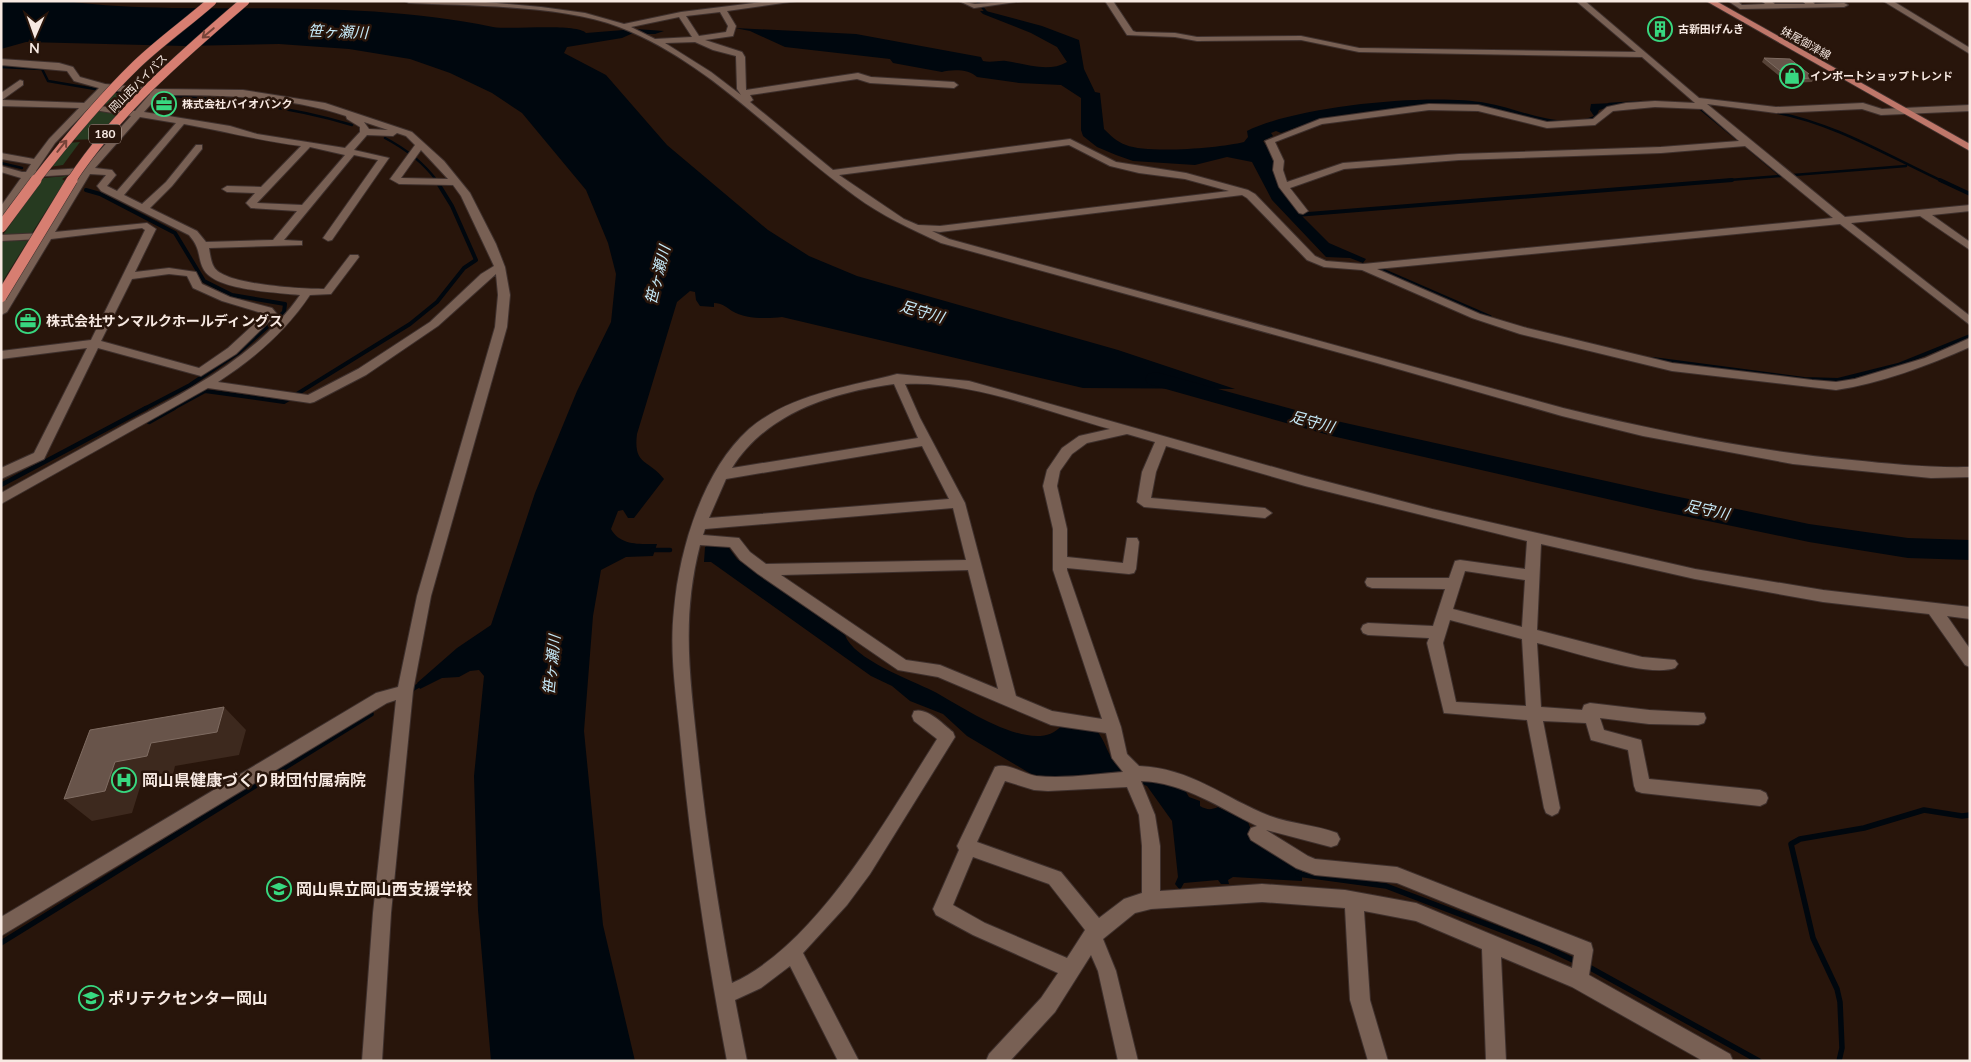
<svg xmlns="http://www.w3.org/2000/svg" width="1971" height="1062" viewBox="0 0 1971 1062" font-family="Lato,'Noto Sans JP',sans-serif">
	<rect width="100%" height="100%" fill="#28150b"/>
	<g fill="#263a20">
		<path d="M112 93 137 95 125 107 102 104Z"/>
		<path d="M96 110 119 113 98 139 70 140Z"/>
		<path d="M80 142 63 165 49 167 68 143Z"/>
		<path d="M67 176 62 179 65 181 32 233 3 235 43 178Z"/>
		<path d="M29 239 1 284V240L25 241Z"/>
	</g>
	<g fill="#00070e">
		<path d="M1 1C22 1 45 0 66 1 101 6 136 7 172 8 279 9 388 5 493 27 512 30 576 23 586 33L636 29 664 31 655 34H631L622 38 567 47 564 53 606 75 667 145 768 230 809 256 857 276 1118 350 1235 389 1083 388 782 317C767 319 745 319 732 311 726 307 722 303 714 303V307L700 306 696 300 695 292 690 291 677 302 637 434C633 466 649 459 664 479L634 518H628L623 510 618 511 611 529C620 546 641 544 657 544L653 556 626 557 601 570 593 616 584 731 603 925 635 1061H491L478 910 474 776 484 676 479 670 470 671 459 677 442 678 420 689 417 683 457 648 491 625 535 493 577 391 611 322 616 274 608 243 586 190 522 113 492 93 450 73 410 59 349 49 279 44 185 46 26 42 1 49Z"/>
		<path d="M980 11H986L1042 26 1079 40 1084 69 1095 92 1100 93 1104 129C1110 135 1117 142 1126 145 1148 154 1220 148 1244 142L1248 137 1247 131C1297 106 1430 93 1486 103 1521 109 1558 130 1594 116L1590 110 1591 104 1614 103 1616 105 1599 110 1595 120 1543 123 1483 107 1456 104 1329 119 1312 122 1281 133 1276 131 1271 133 1273 136 1263 141 1275 159 1273 172 1280 189 1297 211 1329 243 1366 259 1363 263 1350 258 1326 257 1272 200 1252 162 1227 157 1195 165 1133 161 1116 155 1097 147 1083 136 1081 130V98L1061 85 1019 83 977 77C970 69 951 69 942 72L893 63 890 59 785 47 750 31 735 28 856 34 981 57 983 61C992 63 999 60 1006 61 1027 64 1048 73 1067 62L1057 47 1031 33 983 14Z"/>
		<path d="M711 543 730 544 729 548 737 559 845 635C853 659 911 680 933 691 960 705 1035 758 1061 726L1097 731C1105 741 1107 752 1114 762 1121 775 1168 783 1183 787L1189 797 1200 801V806C1207 810 1211 810 1218 807L1248 822 1254 838 1302 867V881L1233 877 1228 880 1229 884H1221L1218 880 1184 883 1180 890 1175 884 1178 877 1172 821 1147 786 1118 774 1048 779 1031 774 967 736 943 714 910 701 892 686 871 676 711 562H704L705 547Z"/>
	</g>
	<g fill="none" stroke-linecap="round" stroke-linejoin="round">
		<g stroke="#00070e" stroke-width="2.5">
			<path d="M977 1 987 13"/>
			<path d="M1 67 42 69 48 81 101 90"/>
			<path d="M111 91C193 97 273 101 352 125"/>
			<path d="M1609 104 1641 102"/>
			<path d="M1697 106 1737 139"/>
			<path d="M1773 112C1832 122 1888 156 1942 181"/>
			<path d="M385 138C406 149 423 162 437 181"/>
			<path d="M1749 149 1780 175"/>
			<path d="M1 163 22 168"/>
			<path d="M1717 181 1906 166"/>
		</g>
		<g stroke="#00070e" stroke-width="4">
			<path d="M1940 180 1970 194"/>
			<path d="M86 190 100 194 175 233 204 281 232 295 285 304 284 312 239 352 190 385 144 409"/>
			<path d="M1296 215 1732 180"/>
			<path d="M1382 270 1490 317"/>
			<path d="M1653 359 1804 379 1838 380 1898 365 1970 336"/>
			<path d="M172 409 205 391 284 402 410 324 437 302 464 268 476 260 452 206 436 180"/>
		</g>
		<g stroke="#00070e" stroke-width="4.5">
			<path d="M145 419 149 422 174 408"/>
			<path d="M1 485 146 408"/>
			<path d="M652 550H670"/>
			<path d="M409 691 423 683"/>
		</g>
		<g stroke="#00070e" stroke-width="5.5">
			<path d="M1298 874 1386 886 1541 945 1577 962"/>
			<path d="M1 943 371 714"/>
			<path d="M1587 966 1759 1061"/>
			<path d="M1839 1061 1842 1048 1840 1002 1837 989 1813 938 1791 844 1800 839 1864 828 1924 810 1962 816 1970 815"/>
		</g>
		<path fill="#00070e" fill-rule="evenodd" d="M1156 372 1332 420 1660 493 1809 524 1908 538 1970 540V560L1908 558 1809 542 1660 511 1332 436 1148 384 1145 379 1148 374Z"/>
		<defs>
			<g id="minor">
				<path d="M405 1H475L541 7 585 13 624 24 681 12 771 1H797L727 11 736 26 733 36 705 40 742 52 745 57 746 90 858 73 871 77 954 82 958 85 954 88 870 83 857 79 750 95 753 100 750 102 833 170 1070 139 1116 162 1186 173 1248 190 1255 194 1315 256 1326 261 1363 264 1833 218 1745 146 1661 153 1459 160 1344 169 1290 188 1308 211 1303 214 1299 213 1279 187 1273 170 1274 161 1265 141 1320 119 1429 104 1478 105 1547 122 1593 119 1607 107 1626 103 1655 101 1695 103 1642 57 1359 52 1301 40 1197 41 1175 37 1127 35 1105 1H1113L1133 31 1136 32 1175 33 1197 37 1301 36 1359 48 1636 52 1576 1H1585L1699 98 1776 107 1863 103 1882 109 1970 105V111L1881 115 1862 109 1776 113 1707 104 1845 217 1970 205V211L1932 215 1970 242V250L1920 216 1851 223 1970 316V325L1840 224 1377 269 1480 314 1527 328 1672 363 1812 380 1836 382 1855 379 1925 358 1970 338V347C1927 366 1882 383 1836 390L1672 371 1520 334 1472 318 1362 270 1324 267 1307 260 1247 198 1242 195 940 232 932 231 949 239 1563 408C1658 431 1754 451 1852 460 1891 464 1930 468 1970 467V477L1931 478 1793 464 1643 436 1562 416 1377 363 941 243C911 229 882 216 855 196 777 140 710 62 619 27 561 5 471 6 409 3ZM720 12 728 26 726 32 699 36 686 16ZM679 17 692 37 655 39 631 27ZM695 42 713 50 736 56 737 89 741 95 711 72 665 43ZM1655 107 1702 109 1739 141 1661 147 1459 154 1343 163 1287 182 1283 170 1284 161 1275 142 1322 124 1429 110 1478 111 1547 128 1595 125 1613 111ZM1069 145 1110 166 1139 173 1185 179 1229 191 940 226 918 225 904 219 839 175Z"/>
				<path d="M959 1 975 4 1024 1 974 8Z"/>
				<path d="M1728 1H1737L1742 5 1765 4 1762 1H1771L1775 4H1805L1803 1H1812L1815 4 1844 3 1848 5 1844 7 1740 9Z"/>
				<path d="M1883 1H1893L1970 48V54Z"/>
				<path d="M1 59 59 63 73 67 80 77 105 84 157 89 243 90 325 103 412 132 444 161 470 193 496 244 505 267 510 295 507 327 431 596 413 691 391 913 382 1061H362L373 913 396 700 387 703 1 936V917L376 693 398 687 417 596 495 327 498 295 496 274 438 326 366 375 314 402 310 403 208 388 1 504V493C44 469 88 445 131 421 193 388 259 354 300 295 277 292 217 291 204 270 197 258 202 250 189 235L101 191 97 186 106 175 90 174 55 232 147 223 156 229 135 272 169 268 196 272 202 284 230 297 272 308 277 314 236 354 201 376 98 348 44 459 1 479V468L34 453 87 348 1 359V351L91 340 145 230 142 228 51 239 7 312 1 315V302L40 239 1 241V235L44 233 80 174 32 177 5 216 1 217V206L21 178 1 172V166L22 172H26L31 164 1 159V153L34 159 49 139 79 108 1 106V93L20 80 23 81V85L2 100 84 103 99 88 74 81 67 71 1 65ZM107 90 150 94 135 111 93 105ZM159 95C222 95 286 96 346 116L347 119 360 127V132L345 148 257 134 230 126 144 112ZM88 109 131 116 84 168 36 171 55 143ZM140 117 176 123 117 191 107 186 116 175 112 170 95 168ZM364 122 388 130 369 129ZM184 124C223 131 261 141 301 146L261 187 227 186 222 189 227 192 255 193 246 203 251 208 297 211 273 240 206 242 197 231 150 208 172 186 202 149V145H196L166 182 142 204 124 195ZM397 133 406 136 415 145 390 179 399 184 453 185 461 196 494 266 481 274 430 322 358 369 308 395 218 382C255 358 286 331 310 295L331 294 359 257 358 255H350L324 289C303 289 224 285 214 267 211 262 210 254 209 248L302 245V241L284 240 354 155 378 160 323 238 328 241 332 240 389 158 354 150 367 135 393 136ZM310 147 345 155 302 205 257 203ZM421 150 448 179 401 178ZM169 274 187 276 193 288 222 301 265 314 228 348 199 368 101 341 132 279Z"/>
				<path d="M897 374 969 381 1305 476 1432 509 1695 569 1823 590 1970 607V619L1947 616 1970 649V667L1965 665 1929 614 1823 602 1695 579 1541 544 1537 630 1642 657 1675 660 1678 664 1675 668C1647 678 1568 650 1537 643L1541 707 1582 710 1584 705 1590 703 1649 710 1704 713 1706 718 1704 723 1698 725 1649 724 1600 718 1604 730 1641 740 1649 779 1760 790 1766 793 1768 798 1766 803 1760 806 1642 793 1636 791 1634 786 1628 750 1591 740 1586 723 1543 721 1560 808 1558 813 1552 816 1546 813 1544 808 1527 720 1444 713 1427 643 1429 638 1368 635 1363 633 1361 629 1363 625 1368 623 1433 626 1445 589 1372 588 1367 586 1365 582 1367 578H1449L1455 561 1460 560 1525 569 1527 541 1305 486 1166 446 1156 472 1151 498 1265 508 1272 513 1265 518 1144 507 1137 502 1142 472 1155 442 1127 434 1087 443 1072 454 1060 471 1057 486 1067 529V557L1123 563 1127 538H1137L1139 542 1136 569 1134 573 1129 574 1067 568V570L1121 727 1127 754 1139 766C1191 768 1224 798 1270 816 1292 824 1316 825 1337 833L1340 839 1337 845 1331 847 1266 830 1308 856 1315 859 1397 867 1591 943 1593 950 1589 975 1730 1054 1733 1061H1703L1572 987 1501 957 1506 1061H1486L1482 949 1416 921 1364 911 1370 1000 1388 1061H1368L1350 1000 1345 908 1262 902 1151 909 1135 913 1103 939 1116 971 1138 1061H1118L1098 971 1091 955 1055 1012 1010 1061H986L989 1054 1041 998 1058 973 973 935 936 915 933 909 959 850 957 846 995 767C1008 762 1023 774 1036 776 1065 779 1095 774 1123 772L1112 758 1106 733 1051 725 938 677 898 670 758 574 740 560 730 547 700 545C681 619 690 678 698 753 706 830 718 906 732 983 817 945 888 816 937 739L914 721 912 716 914 711C927 707 943 724 953 732L955 737 870 874 847 905 803 953 859 1061H838L790 966 761 988 735 1000 747 1061H727C707 956 691 851 681 745 677 700 669 655 674 610 679 550 703 470 749 429 790 394 848 387 897 374ZM894 384 918 438 732 468C766 413 833 392 894 384ZM905 384C969 380 1048 412 1110 429L1079 436 1062 448 1047 470 1043 486 1053 529V570L1102 719 1052 711 1016 696 965 503 920 418ZM922 446 949 499 709 518 726 479ZM953 508 966 560 766 564 750 552 739 538 703 535 705 529ZM968 570 998 689 940 665 906 660 781 575ZM1465 571 1525 580 1522 627 1453 609ZM1450 620 1522 639 1526 706 1456 702 1443 643ZM1005 781 1034 790 1048 791 1127 787 1139 815 1142 846V893L1124 899 1099 918 1061 872 977 842ZM1141 781C1183 782 1220 808 1257 826L1251 828 1248 834 1251 840 1296 868 1315 875 1397 883 1574 955 1572 968 1416 903 1345 890 1262 884 1160 891V846L1155 815ZM973 857 1049 884 1085 930 1067 958 985 923 953 905Z"/>
			</g>
			<path id="primary" d="M1706 1H1716L1970 144V151Z"/>
		</defs>
		<use href="#minor" stroke="#3e302d" stroke-width="2"/>
		<use href="#primary" stroke="#3e302d" stroke-width="2"/>
		<use href="#minor" fill="#786054" fill-rule="evenodd"/>
		<use href="#primary" fill="#bf776a" fill-rule="evenodd"/>
		<defs>
			<g id="trunk-bridge-far1">
				<path d="M35 181C66 141 99 101 136 65 160 42 187 23 212 1"/>
				<path d="M71 181C118 110 181 56 245 1"/>
			</g>
			<g id="trunk-bridge">
				<path d="M1 227 36 180"/>
				<path d="M1 297 72 180"/>
			</g>
		</defs>
		<use href="#trunk-bridge-far1" stroke="#3e302d" stroke-width="10" stroke-linecap="butt"/>
		<use href="#trunk-bridge" stroke="#3e302d" stroke-width="12" stroke-linecap="butt"/>
		<use href="#trunk-bridge-far1" stroke="#d77e71" stroke-width="9"/>
		<use href="#trunk-bridge" stroke="#d77e71" stroke-width="11"/>
	</g>
	<path fill="#574338" d="M1764 58 1814 78 1812 82 1788 83 1762 62Z"/>
	<path fill="#3d291e" d="M224 707 246 730 239 755 175 766 172 778 141 784 132 813 92 821 64 799 115 762Z"/>
	<g fill="#68544a" stroke="#7f6c62">
		<path d="M1764 58 1790 59 1814 78 1790 79Z"/>
		<path d="M224 707 217 732 151 743 147 756 115 762 105 791 64 799 90 730Z"/>
	</g>
	<defs><path id="oneway-shaft" d="M-6 0H5M1.5-3L5.5 0L1.5 3" fill="none" stroke-width="1.6" stroke-linecap="round" stroke-linejoin="round" transform="scale(1.25)"/></defs>
	<g stroke="#774439">
		<use href="#oneway-shaft" transform="translate(208 33) rotate(140)"/>
		<use href="#oneway-shaft" transform="translate(62 146) rotate(-51)"/>
	</g>
	<defs>
		<symbol id="building-ring" viewBox="-11 -11 22 22"><circle r="9.5" fill="#28150b" stroke="#38d880" stroke-width="1.5"/><path d="M-4-6H4V6H1V3H-1V6H-4ZM-2.5-4.3h1.7v1.8h-1.7ZM.8-4.3h1.7v1.8H.8ZM-2.5-1h1.7V.8h-1.7ZM.8-1h1.7V.8H.8Z" fill="#38d880"/></symbol>
		<symbol id="shop-ring" viewBox="-11 -11 22 22"><circle r="9.5" fill="#28150b" stroke="#38d880" stroke-width="1.5"/><path d="M-5-2.5h2.3a2.7 3.5 0 0 1 5.4 0H5L5.5 6h-11ZM-1.5-2.5h3a1.5 2.3 0 0 0-3 0Z" fill="#38d880"/></symbol>
		<symbol id="office-ring" viewBox="-11 -11 22 22"><circle r="9.5" fill="#28150b" stroke="#38d880" stroke-width="1.5"/><path d="M-6-3h4V-5.5h4V-3h4V5H-6ZM-1-4.5V-3h2v-1.5ZM-6 0V1H6V0Z" fill="#38d880"/></symbol>
		<symbol id="hospital-ring" viewBox="-11 -11 22 22"><circle r="9.5" fill="#28150b" stroke="#38d880" stroke-width="1.5"/><path d="M-5-5h3v3.5h4V-5h3V5h-3V1.5h-4V5h-3Z" fill="#38d880"/></symbol>
		<symbol id="school-ring" viewBox="-11 -11 22 22"><circle r="9.5" fill="#28150b" stroke="#38d880" stroke-width="1.5"/><path d="M0-5L7-2L0 1L-7-2ZM-4 1L0 2.5L4 1V4Q0 6-4 4Z" fill="#38d880"/></symbol>
	</defs>
	<g fill-rule="evenodd">
		<use href="#building-ring" x="1646" y="15" width="28" height="28"/>
		<use href="#shop-ring" x="1778" y="62" width="28" height="28"/>
		<use href="#office-ring" x="150" y="90" width="28" height="28"/>
		<use href="#office-ring" x="14" y="307" width="28" height="28"/>
		<use href="#hospital-ring" x="110" y="766" width="28" height="28"/>
		<use href="#school-ring" x="265" y="875" width="28" height="28"/>
		<use href="#school-ring" x="77" y="984" width="28" height="28"/>
	</g>
	<g text-anchor="middle" stroke-width="5" stroke-linejoin="round" paint-order="stroke">
		<g font-size="11" font-weight="bold" fill="#f7e9e2" stroke="#28150b" text-anchor="start">
			<text x="1678" y="33">古新田げんき</text>
			<text x="1810" y="80">インポートショップトレンド</text>
			<text x="182" y="108">株式会社バイオバンク</text>
		</g>
		<g font-size="11" fill="#f7e9e2" stroke="#28150b">
			<text transform="translate(1806 43) rotate(29)" y="4">妹尾御津線</text>
			<text transform="translate(138 83) rotate(-45)" y="4">岡山西バイパス</text>
		</g>
		<rect fill="#28150b" stroke="#b9a9a2" stroke-width="1" x="89" y="124.5" width="32" height="19" rx="4"/>
		<g font-size="12" font-weight="bold" fill="#f7e9e2">
			<text x="105" y="138">180</text>
		</g>
		<g font-size="14" font-weight="bold" fill="#f7e9e2" stroke="#28150b" text-anchor="start">
			<text x="46" y="326">株式会社サンマルクホールディングス</text>
		</g>
		<g font-size="15" font-style="italic" fill="#c6eaf9" stroke="#28150b">
			<text transform="translate(338 32) rotate(2)" y="5">笹ヶ瀬川</text>
			<text transform="translate(658 275) rotate(-76)" y="5">笹ヶ瀬川</text>
			<text transform="translate(922 312) rotate(16)" y="5">足守川</text>
			<text transform="translate(1312 422) rotate(15)" y="5">足守川</text>
			<text transform="translate(1707 510) rotate(12)" y="5">足守川</text>
			<text transform="translate(552 665) rotate(-84)" y="5">笹ヶ瀬川</text>
		</g>
		<g font-size="16" font-weight="bold" fill="#f7e9e2" stroke="#28150b" text-anchor="start">
			<text x="142" y="786">岡山県健康づくり財団付属病院</text>
			<text x="296" y="895">岡山県立岡山西支援学校</text>
			<text x="108" y="1004">ポリテクセンター岡山</text>
		</g>
	</g>
	<rect width="1971" height="1062" fill="none" stroke="#f7e9e2" stroke-width="5"/>
	<g transform="translate(35 35) rotate(182)" stroke="#28150b" stroke-width="4" paint-order="stroke">
	<path d="M0-4L9 19L0 12L-9 19Z" fill="#f7e9e2"/>
	<text y="-8" font-size="14" font-weight="bold" text-anchor="middle" fill="#f7e9e2">N</text>
	</g>
</svg>
